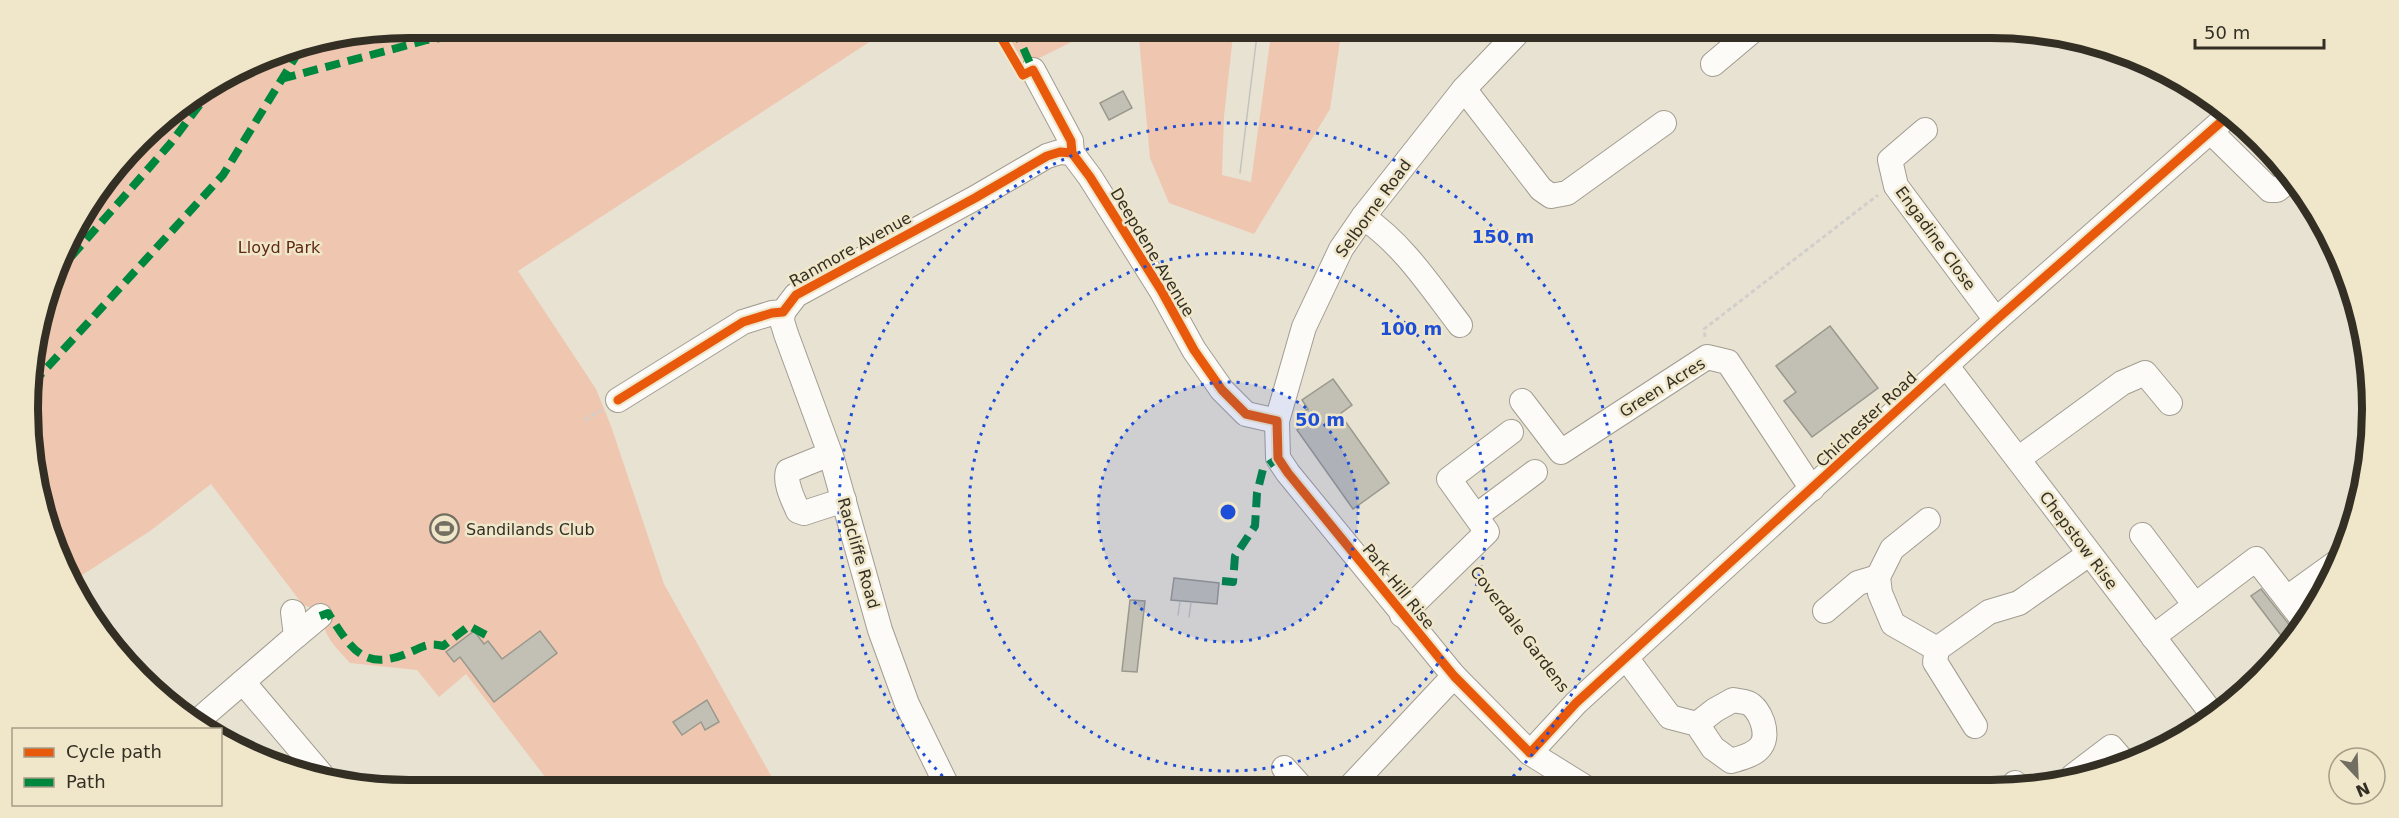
<svg xmlns="http://www.w3.org/2000/svg" width="2399" height="818" viewBox="0 0 2399 818" font-family="'DejaVu Sans',sans-serif">
	<rect width="100%" height="100%" fill="#e8e2d2"/>
	<g fill="#efc6b0">
		<path d="M409 27H898L874 39 518 271 596 389 611 426 664 584 779 790 556 791 466 674 439 697 417 670 350 663C343 655 333 646 328 636 319 619 326 612 303 605L211 484 150 531 73 581 40 508 30 359 67 240 157 122 263 56Z"/>
		<path d="M1003 27H1102L1025 65Z"/>
		<path d="M1138 27H1234L1224 116 1222 175 1251 182 1272 27H1342L1330 109 1254 234 1169 203 1150 158Z"/>
	</g>
	<g fill="#c2c0b4" stroke="#99988c" stroke-width="1.5">
		<path d="M1123 91 1132 108 1109 120 1100 103Z"/>
		<path d="M1830 326 1878 388 1812 437 1784 401 1796 392 1776 366Z"/>
		<path d="M1333 379 1352 405 1340 414 1389 483 1353 509 1297 430 1307 423 1300 414 1308 409 1302 400Z"/>
		<path d="M1174 578 1219 583 1217 604 1171 600Z"/>
		<path d="M2261 589 2295 632 2286 642 2251 596Z"/>
		<path d="M1130 600 1145 601 1137 672 1122 671Z"/>
		<path d="M474 631 484 644 488 641 502 659 540 631 557 653 494 702 460 657 454 662 446 652Z"/>
		<path d="M707 700 719 722 705 730 701 722 682 735 673 722Z"/>
	</g>
	<g fill="none" stroke-linecap="round" stroke-linejoin="round">
		<defs>
			<g id="minor">
				<path d="M1523 27 1464 89 1363 217 1341 249 1304 327 1277 421 1278 458 1288 473 1454 676 1530 753 1588 789"/>
				<path d="M1713 64 1757 27"/>
				<path d="M1033 70 1071 141 1072 153 1090 177 1161 290 1194 350 1222 390 1246 414 1277 421"/>
				<path d="M1464 89 1541 189 1551 196 1567 193 1664 123"/>
				<path d="M1925 130 1890 160 1896 186 1996 320"/>
				<path d="M2211 132 2270 190H2277L2288 181"/>
				<path d="M1363 217C1404 245 1430 286 1460 325"/>
				<path d="M783 312 782 321 786 334 832 459 880 630 907 704 949 790"/>
				<path d="M1946 365 2213 715"/>
				<path d="M618 400 743 322 772 313 783 312 796 295 975 198 1047 156 1060 152 1072 153"/>
				<path d="M1522 401 1561 452 1707 357 1728 362 1812 489"/>
				<path d="M830 454 788 471C784 483 794 501 798 511L804 513 844 500"/>
				<path d="M2018 459 2122 383 2145 373 2170 403"/>
				<path d="M1476 516 1535 472"/>
				<path d="M1928 520 1892 549 1878 577 1880 593 1893 624 1937 649 1989 612 2019 603 2089 554"/>
				<path d="M2142 535 2195 605"/>
				<path d="M2287 598 2337 562"/>
				<path d="M1825 611 1858 583 1878 577"/>
				<path d="M1402 615 1487 532 1449 479 1511 432"/>
				<path d="M296 636 320 616"/>
				<path d="M2153 637 2256 559 2304 621"/>
				<path d="M1937 649 1935 662 1975 726"/>
				<path d="M1627 659 1670 717 1697 724 1713 748 1731 761C1741 758 1755 755 1761 746 1770 734 1760 708 1748 703 1743 701 1738 701 1733 700L1715 710 1697 724"/>
				<path d="M243 682 326 780"/>
				<path d="M194 724 296 636 293 612"/>
				<path d="M1530 753 1576 703 1996 320 2230 114"/>
				<path d="M1284 768 1303 789"/>
				<path d="M2074 777 2073 776 2111 747 2124 762"/>
				<path d="M2015 783 2018 788"/>
				<path d="M1348 789 1454 676"/>
			</g>
		</defs>
		<use href="#minor" stroke="#a29d91" stroke-width="26"/>
		<g stroke="#d1cfcb" stroke-width="3" stroke-dasharray="4.5 3" stroke-linecap="butt">
			<path d="M995 27 1015 62"/>
			<path d="M1705 337 1704 329 1878 195"/>
			<path d="M585 420 601 410"/>
			<path d="M1476 571 1564 687"/>
		</g>
		<use href="#minor" stroke="#fcfbf8" stroke-width="24"/>
		<g stroke="#c3c3be" stroke-width="1.5">
			<path d="M1240 173 1258 27"/>
			<path d="M1178 615 1180 602"/>
			<path d="M1189 617 1191 603"/>
		</g>
		<g stroke="#00873e" stroke-width="8" stroke-dasharray="15 8" stroke-linecap="butt">
			<path d="M1016 27V32L1033 70"/>
			<path d="M281 79 427 40 512 27"/>
			<path d="M56 274 170 144 213 87"/>
			<path d="M32 384 223 175 301 48"/>
			<path d="M1222 581 1233 582 1235 556 1255 526 1257 493 1263 469 1278 458"/>
			<path d="M320 616 328 613C351 648 363 672 408 653 423 647 427 642 443 646L469 626 486 635"/>
		</g>
		<defs>
			<g id="cycleway">
				<path d="M995 27 1023 75 1033 70 1071 141 1072 153 1090 177 1161 290 1194 350 1222 390 1246 414 1277 421 1278 458 1288 473 1454 676 1530 753 1576 703 1996 320 2230 114"/>
				<path d="M618 400 743 322 772 313 783 312 796 295 975 198 1047 156 1060 152 1072 153"/>
			</g>
		</defs>
		<use href="#cycleway" stroke="#f0e7ca" stroke-width="13"/>
		<use href="#cycleway" stroke="#e8590c" stroke-width="9"/>
	</g>
	<circle cx="1228" cy="512" r="130" fill="#1d4ed8" fill-opacity=".12"/>
	<g fill="none" stroke="#1d4ed8" stroke-width="3" stroke-dasharray="3 6">
		<circle cx="1228" cy="512" r="130"/>
		<circle cx="1228" cy="512" r="259"/>
		<path d="M955 789A389 389 0 1 1 1503 787"/>
	</g>
	<defs>
		<symbol id="stadium-ring" viewBox="-11 -11 22 22"><circle r="9.5" fill="#f0e7ca" stroke="#726e61" stroke-width="1.5"/><path d="M0-5a6.5 5 0 1 0 0 10a6.5 5 0 1 0 0-10ZM-3.5-1.8h7v3.6h-7Z" fill="#726e61"/></symbol>
	</defs>
	<g fill-rule="evenodd">
		<use href="#stadium-ring" x="428" y="512" width="33" height="33"/>
	</g>
	<g text-anchor="middle" stroke-width="5" stroke-linejoin="round" paint-order="stroke">
		<g font-size="16" fill="#332f24" stroke="#f0e7ca">
			<text transform="translate(1373 208) rotate(-54)" y="6">Selborne Road</text>
			<text transform="translate(1936 238) rotate(54)" y="6">Engadine Close</text>
			<text transform="translate(850 249) rotate(-29)" y="6">Ranmore Avenue</text>
			<text transform="translate(1153 252) rotate(59)" y="6">Deepdene Avenue</text>
			<text transform="translate(1662 387) rotate(-32)" y="6">Green Acres</text>
			<text transform="translate(1866 419) rotate(-43)" y="6">Chichester Road</text>
			<text transform="translate(2079 540) rotate(53)" y="6">Chepstow Rise</text>
			<text transform="translate(859 553) rotate(74)" y="6">Radcliffe Road</text>
			<text transform="translate(1399 586) rotate(51)" y="6">Park Hill Rise</text>
			<text transform="translate(1520 629) rotate(53)" y="6">Coverdale Gardens</text>
		</g>
		<g font-size="16" fill="#602912" stroke="#f0e7ca">
			<text x="279" y="253">Lloyd Park</text>
		</g>
		<g font-size="16" fill="#332f24" stroke="#f0e7ca" text-anchor="start">
			<text x="466" y="535">Sandilands Club</text>
		</g>
	</g>
	<path d="M0 0H2399V818H0ZM409 38H1991A371 371 0 0 1 2362 409V409A371 371 0 0 1 1991 780H409A371 371 0 0 1 38 409V409A371 371 0 0 1 409 38Z" fill="#f0e7ca" fill-rule="evenodd"/>
	<path fill="none" stroke="#332f24" stroke-width="8" d="M409 38H1991A371 371 0 0 1 2362 409V409A371 371 0 0 1 1991 780H409A371 371 0 0 1 38 409V409A371 371 0 0 1 409 38Z"/>
	<circle cx="1228" cy="512" r="9" fill="#1d4ed8" stroke="#f0e7ca" stroke-width="3"/>
	<g font-size="18" text-anchor="middle" font-weight="bold" fill="#1d4ed8" stroke="#f0e7ca" stroke-width="5" stroke-linejoin="round" paint-order="stroke">
		<text x="1503" y="243">150 m</text>
		<text x="1411" y="335">100 m</text>
		<text x="1320" y="426">50 m</text>
	</g>
	<rect x="12" y="728" width="210" height="78" fill="#f0e7ca" stroke="#a49d88" stroke-width="1.5"/>
	<rect x="24" y="748" width="30" height="9" fill="#e8590c" stroke="#a49d88" stroke-width="1.5"/>
	<text x="66" y="758" font-size="18" fill="#332f24">Cycle path</text>
	<rect x="24" y="778" width="30" height="9" fill="#00873e" stroke="#a49d88" stroke-width="1.5"/>
	<text x="66" y="788" font-size="18" fill="#332f24">Path</text>
	<g transform="translate(2357 776) rotate(157)"><circle r="28" fill="#f0e7ca" stroke="#a49d88" stroke-width="1.5"/>
	<path d="M0-4.5L10 22L0 15L-10 22Z" fill="#726e61"/>
	<text y="-9" font-size="16" font-weight="bold" text-anchor="middle" fill="#332f24">N</text>
	</g>
	<path d="M2195 39v9h129v-9" fill="none" stroke="#332f24" stroke-width="3"/>
	<text x="2204" y="39" font-size="18" fill="#332f24" stroke="#f0e7ca" stroke-width="4.5" paint-order="stroke">50 m</text>
</svg>
